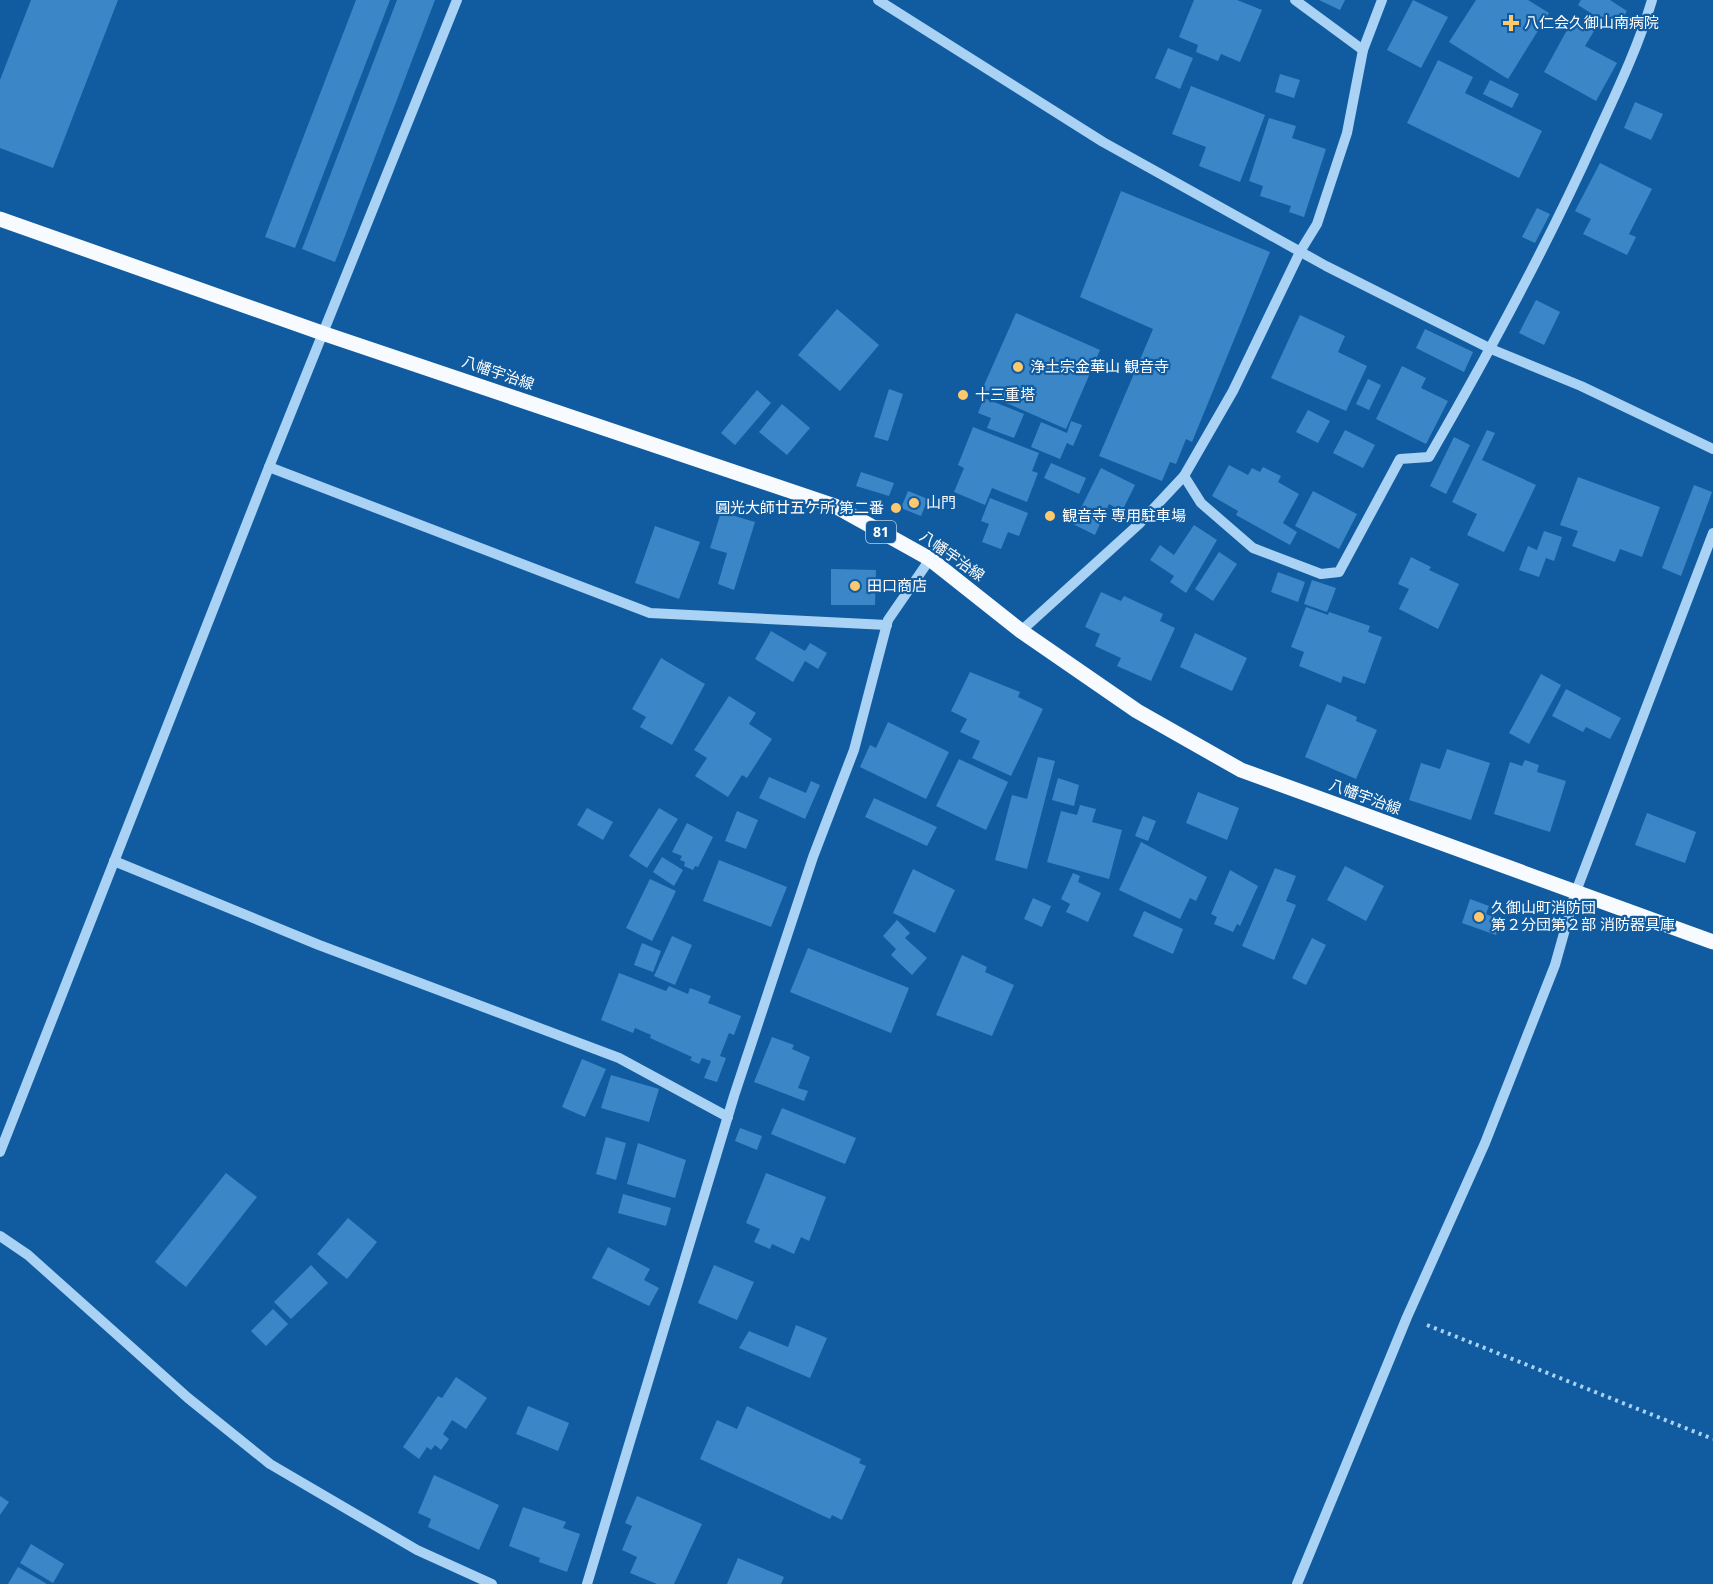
<svg xmlns="http://www.w3.org/2000/svg" width="1713" height="1584" viewBox="0 0 1713 1584" font-family="'Open Sans','Noto Sans JP',sans-serif">
	<rect width="100%" height="100%" fill="#115ca0"/>
	<g fill="#3a86c7">
		<path d="M31 0H118L53 168 0 148V80Z"/>
		<path d="M356 0H390L295 248 265 237Z"/>
		<path d="M397 0H435L335 262 302 249Z"/>
		<path d="M1194 0H1237L1262 10 1240 62 1221 54 1218 61 1196 52 1198 45 1179 37Z"/>
		<path d="M1319 0H1345L1340 10Z"/>
		<path d="M1413 0 1448 17 1421 68 1387 50Z"/>
		<path d="M1476 0H1528L1549 13 1508 79 1449 42Z"/>
		<path d="M1581 0H1610L1627 11 1616 29 1578 5Z"/>
		<path d="M1573 19 1594 31 1585 46 1617 63 1596 101 1544 72Z"/>
		<path d="M1168 48 1193 58 1180 89 1155 78Z"/>
		<path d="M1438 60 1473 77 1465 93 1542 131 1519 178 1407 123Z"/>
		<path d="M1280 74 1300 80 1294 98 1275 92Z"/>
		<path d="M1490 80 1519 94 1512 108 1483 94Z"/>
		<path d="M1191 86 1265 115 1240 182 1199 166 1206 147 1172 134Z"/>
		<path d="M1635 102 1663 114 1651 140 1624 128Z"/>
		<path d="M1269 118 1296 126 1292 138 1326 149 1304 217 1289 212 1291 206 1260 196 1263 186 1249 181Z"/>
		<path d="M1600 163 1652 189 1629 234 1636 237 1627 255 1583 234 1591 219 1575 211Z"/>
		<path d="M1121 191 1270 252 1192 442 1186 439 1176 464 1170 462 1162 481 1099 456 1153 329 1080 297Z"/>
		<path d="M1537 208 1550 214 1535 243 1522 237Z"/>
		<path d="M1536 300 1560 312 1544 345 1519 333Z"/>
		<path d="M837 309 879 345 840 391 798 355Z"/>
		<path d="M1016 313 1100 350 1066 429 981 392Z"/>
		<path d="M1300 315 1345 336 1338 352 1367 366 1346 411 1271 378Z"/>
		<path d="M1425 329 1473 352 1464 372 1416 348Z"/>
		<path d="M1402 366 1426 378 1421 388 1448 401 1426 444 1376 419Z"/>
		<path d="M1368 379 1381 385 1369 410 1356 404Z"/>
		<path d="M889 389 903 394 888 441 874 437Z"/>
		<path d="M757 390 771 403 735 445 721 433Z"/>
		<path d="M984 398 1024 414 1014 438 987 428 991 418 978 413Z"/>
		<path d="M782 404 810 428 787 455 759 432Z"/>
		<path d="M1308 410 1330 421 1318 443 1296 432Z"/>
		<path d="M1071 421 1082 425 1073 446 1067 443 1060 459 1031 447 1041 422 1067 433Z"/>
		<path d="M973 427 1039 453 1032 471 1038 473 1027 502 992 488 985 505 954 492 964 468 958 465Z"/>
		<path d="M1345 430 1375 445 1363 468 1333 453Z"/>
		<path d="M1487 430 1495 433 1482 460 1536 485 1504 552 1467 535 1477 514 1452 502Z"/>
		<path d="M1454 437 1470 445 1446 494 1430 486Z"/>
		<path d="M1051 463 1086 478 1079 494 1044 478Z"/>
		<path d="M1229 465 1248 475 1252 468 1260 472 1263 467 1281 476 1278 482 1299 494 1283 523 1297 532 1290 545 1236 515 1238 511 1212 496Z"/>
		<path d="M1101 468 1135 485 1122 511 1109 504 1095 535 1073 524Z"/>
		<path d="M861 472 894 483 889 496 856 486Z"/>
		<path d="M1578 477 1660 507 1642 557 1620 549 1615 562 1572 546 1578 531 1560 525Z"/>
		<path d="M1694 485 1712 492 1681 576 1662 568Z"/>
		<path d="M908 491 928 499 921 516 901 508Z"/>
		<path d="M1313 491 1357 514 1339 549 1295 526Z"/>
		<path d="M990 498 1028 513 1019 536 1008 532 1001 549 982 542 989 524 981 521Z"/>
		<path d="M721 512 755 522 734 590 718 584 727 553 710 548Z"/>
		<path d="M1194 525 1217 540 1186 593 1170 582 1174 576 1150 560 1160 545 1174 555Z"/>
		<path d="M655 526 700 542 679 599 635 583Z"/>
		<path d="M1544 531 1562 537 1554 561 1546 558 1539 577 1519 570 1528 546 1537 550Z"/>
		<path d="M1219 552 1237 564 1213 601 1195 589Z"/>
		<path d="M1411 557 1431 567 1429 570 1459 584 1438 629 1399 609 1409 589 1398 584Z"/>
		<path d="M831 569 876 570 875 605H831Z"/>
		<path d="M1278 572 1305 582 1298 602 1271 592Z"/>
		<path d="M1312 580 1336 588 1327 612 1304 604Z"/>
		<path d="M1101 592 1121 601 1124 596 1163 614 1160 621 1175 628 1151 681 1117 666 1121 658 1095 646 1100 634 1085 627Z"/>
		<path d="M1306 607 1328 615 1329 612 1370 626 1368 632 1382 637 1365 684 1343 676 1341 683 1299 666 1304 652 1291 647Z"/>
		<path d="M771 631 805 651 810 643 827 653 818 669 805 661 793 682 755 659Z"/>
		<path d="M1195 633 1247 658 1232 691 1180 667Z"/>
		<path d="M661 658 705 684 672 745 640 727 646 717 632 709Z"/>
		<path d="M970 672 1020 692 1018 697 1043 709 1011 776 972 758 980 741 960 732 967 719 951 711Z"/>
		<path d="M1541 674 1561 685 1529 744 1509 733Z"/>
		<path d="M1566 689 1621 718 1610 739 1586 727 1583 732 1552 716Z"/>
		<path d="M729 696 756 713 749 724 772 739 747 778 742 775 728 797 695 776 707 758 694 750Z"/>
		<path d="M1327 704 1357 717 1356 721 1377 730 1356 779 1305 757Z"/>
		<path d="M888 722 949 752 926 799 860 767 870 745 876 748Z"/>
		<path d="M1447 749 1490 763 1471 820 1409 800 1421 763 1440 769Z"/>
		<path d="M1038 757 1055 761 1027 869 995 860 1012 795 1027 799Z"/>
		<path d="M959 759 1008 782 986 830 936 806Z"/>
		<path d="M1525 760 1539 765 1537 772 1566 781 1550 832 1494 814 1510 762 1522 766Z"/>
		<path d="M769 777 806 793 811 781 820 785 805 819 759 798Z"/>
		<path d="M1058 778 1079 785 1074 806 1052 800Z"/>
		<path d="M1198 792 1239 808 1227 840 1186 823Z"/>
		<path d="M874 798 937 827 927 846 865 817Z"/>
		<path d="M1080 805 1096 809 1092 822 1122 830 1109 879 1047 862 1061 811 1077 815Z"/>
		<path d="M587 808 613 822 603 840 577 825Z"/>
		<path d="M659 808 678 819 647 868 629 856Z"/>
		<path d="M737 811 758 820 746 849 725 841Z"/>
		<path d="M1647 813 1696 832 1685 863 1635 845Z"/>
		<path d="M1143 816 1156 821 1148 841 1135 836Z"/>
		<path d="M687 823 713 837 698 867 695 866 693 870 684 866 685 862 680 860 682 856 672 852Z"/>
		<path d="M1141 842 1207 877 1196 901 1190 898 1180 919 1119 890Z"/>
		<path d="M662 857 683 870 674 886 653 872Z"/>
		<path d="M719 860 787 887 771 927 703 901Z"/>
		<path d="M1345 866 1384 886 1366 921 1327 900Z"/>
		<path d="M1275 868 1296 876 1286 901 1296 905 1274 960 1242 946Z"/>
		<path d="M913 869 955 890 935 933 893 913Z"/>
		<path d="M1230 870 1258 886 1240 926 1237 924 1233 932 1214 924 1217 917 1211 914Z"/>
		<path d="M1073 873 1080 876 1078 882 1101 893 1088 922 1066 912 1070 904 1061 899Z"/>
		<path d="M650 879 676 891 652 941 626 928Z"/>
		<path d="M1033 898 1051 906 1042 927 1024 919Z"/>
		<path d="M1470 899 1489 906 1486 914 1501 920 1496 935 1462 923Z"/>
		<path d="M1144 911 1183 929 1173 954 1133 936Z"/>
		<path d="M897 920 910 933 905 938 927 958 912 975 891 955 896 949 883 936Z"/>
		<path d="M672 936 692 945 675 985 654 976Z"/>
		<path d="M1312 938 1326 945 1306 985 1292 978Z"/>
		<path d="M642 943 661 951 653 972 634 965Z"/>
		<path d="M808 948 909 988 891 1033 790 992Z"/>
		<path d="M962 955 987 967 985 972 1014 985 992 1036 936 1015Z"/>
		<path d="M619 973 666 991 669 986 688 994 690 988 711 996 708 1003 741 1016 734 1035 729 1033 720 1056 726 1058 717 1082 704 1078 711 1061 702 1058 699 1064 690 1060 692 1057 650 1038 651 1035 635 1028 633 1033 601 1020Z"/>
		<path d="M772 1037 794 1045 792 1049 810 1057 798 1088 808 1091 804 1101 754 1082Z"/>
		<path d="M582 1059 606 1069 585 1117 562 1107Z"/>
		<path d="M611 1075 659 1089 649 1122 601 1108Z"/>
		<path d="M782 1108 856 1138 845 1164 771 1134Z"/>
		<path d="M740 1128 762 1136 757 1150 735 1141Z"/>
		<path d="M606 1137 626 1143 616 1180 596 1174Z"/>
		<path d="M638 1143 686 1160 675 1198 627 1184Z"/>
		<path d="M226 1173 257 1197 186 1287 155 1262Z"/>
		<path d="M766 1173 826 1197 809 1241 801 1237 794 1254 772 1244 770 1249 754 1242 760 1229 746 1223Z"/>
		<path d="M623 1194 671 1208 666 1226 618 1213Z"/>
		<path d="M348 1218 377 1242 347 1279 317 1254Z"/>
		<path d="M608 1247 650 1269 644 1280 659 1288 649 1306 592 1278Z"/>
		<path d="M311 1265 328 1283 291 1319 274 1302Z"/>
		<path d="M714 1265 754 1282 737 1320 698 1303Z"/>
		<path d="M273 1309 288 1324 266 1346 251 1331Z"/>
		<path d="M796 1325 827 1338 810 1378 739 1348 749 1331 788 1347Z"/>
		<path d="M456 1377 487 1398 466 1429 452 1420 443 1434 449 1439 441 1450 435 1445 431 1450 427 1447 419 1459 403 1447 438 1396 442 1398Z"/>
		<path d="M528 1406 569 1423 558 1451 516 1434Z"/>
		<path d="M747 1406 861 1459 859 1463 866 1466 842 1520 832 1515 830 1519 700 1459 717 1420 737 1429Z"/>
		<path d="M434 1475 499 1505 479 1550 428 1527 431 1519 418 1513Z"/>
		<path d="M0 1496 9 1502 0 1515Z"/>
		<path d="M637 1496 702 1524 674 1584H657L630 1573 637 1557 622 1550 632 1526 625 1523Z"/>
		<path d="M523 1507 566 1522 563 1528 580 1534 567 1572 539 1562 540 1558 509 1546Z"/>
		<path d="M31 1544 64 1564 53 1583 20 1563Z"/>
		<path d="M738 1558 784 1577 781 1584H727Z"/>
		<path d="M18 1567 47 1584H8Z"/>
	</g>
	<g fill="none" stroke-linecap="round" stroke-linejoin="round">
		<path stroke="#a9d2f5" stroke-width="4" stroke-dasharray="3 4.5" stroke-linecap="butt" d="M1427 1325 1713 1439"/>
		<g stroke="#a9d2f5" stroke-width="10">
			<path d="M878 0 1103 142 1326 266 1491 349 1581 386 1713 449"/>
			<path d="M1295 0 1363 50"/>
			<path d="M269 467 650 613 887 625"/>
			<path d="M1184 476 1201 503 1253 548 1321 574 1339 572 1400 459 1429 457C1489 353 1546 248 1595 139 1616 93 1638 48 1652 0"/>
			<path d="M1021 631 1139 524 1184 476 1233 391 1301 250 1317 224 1347 133 1363 50 1382 0"/>
			<path d="M114 861 319 945 619 1058 728 1117"/>
			<path d="M0 1152 269 467 457 0"/>
			<path d="M0 1236 28 1255 188 1398 270 1464 417 1550 492 1584"/>
			<path d="M587 1584 734 1096 813 857 854 750 888 620 930 559"/>
			<path d="M1297 1584 1407 1317 1485 1143 1555 965 1575 894 1713 533"/>
		</g>
		<path stroke="#f7fbff" stroke-width="15" d="M0 219 325 334 835 506 930 559 1021 631 1137 711 1241 770 1713 942"/>
	</g>
	<g fill="#ffc86d" stroke="#115ca0" stroke-width="2">
		<path d="M1508 14h6v6h6v6h-6v6h-6v-6h-6v-6h6z"/>
		<circle cx="1018" cy="367" r="6"/>
		<circle cx="963" cy="395" r="6"/>
		<circle cx="914" cy="503" r="6"/>
		<circle cx="896" cy="508" r="6"/>
		<circle cx="1050" cy="516" r="6"/>
		<circle cx="855" cy="586" r="6"/>
		<circle cx="1479" cy="917" r="6"/>
	</g>
	<g text-anchor="middle" stroke-width="4.5" stroke-linejoin="round" paint-order="stroke">
		<rect fill="#115ca0" stroke="#b8cee2" stroke-width="1.5" x="866" y="521" width="30" height="22" rx="4.5"/>
		<g font-size="14" font-weight="bold" fill="#fff">
			<text x="881" y="537">81</text>
		</g>
		<g font-size="15" fill="#fff" stroke="#115ca0" text-anchor="start">
			<text x="1524" y="28">八仁会久御山南病院</text>
			<text x="1030" y="372">浄土宗金華山 観音寺</text>
			<text x="975" y="400">十三重塔</text>
			<text x="926" y="508">山門</text>
			<text x="884" y="513" text-anchor="end">圓光大師廿五ケ所 第二番</text>
			<text x="1062" y="521">観音寺 専用駐車場</text>
			<text x="867" y="591">田口商店</text>
			<text x="1491" y="913">久御山町消防団<tspan x="1491" dy="17">第２分団第２部 消防器具庫</tspan></text>
		</g>
		<g font-size="15" fill="#fff" stroke="#115ca0">
			<text transform="translate(498 373) rotate(19)" y="5">八幡宇治線</text>
			<text transform="translate(952 556) rotate(35)" y="5">八幡宇治線</text>
			<text transform="translate(1365 797) rotate(20)" y="5">八幡宇治線</text>
		</g>
	</g>
</svg>
